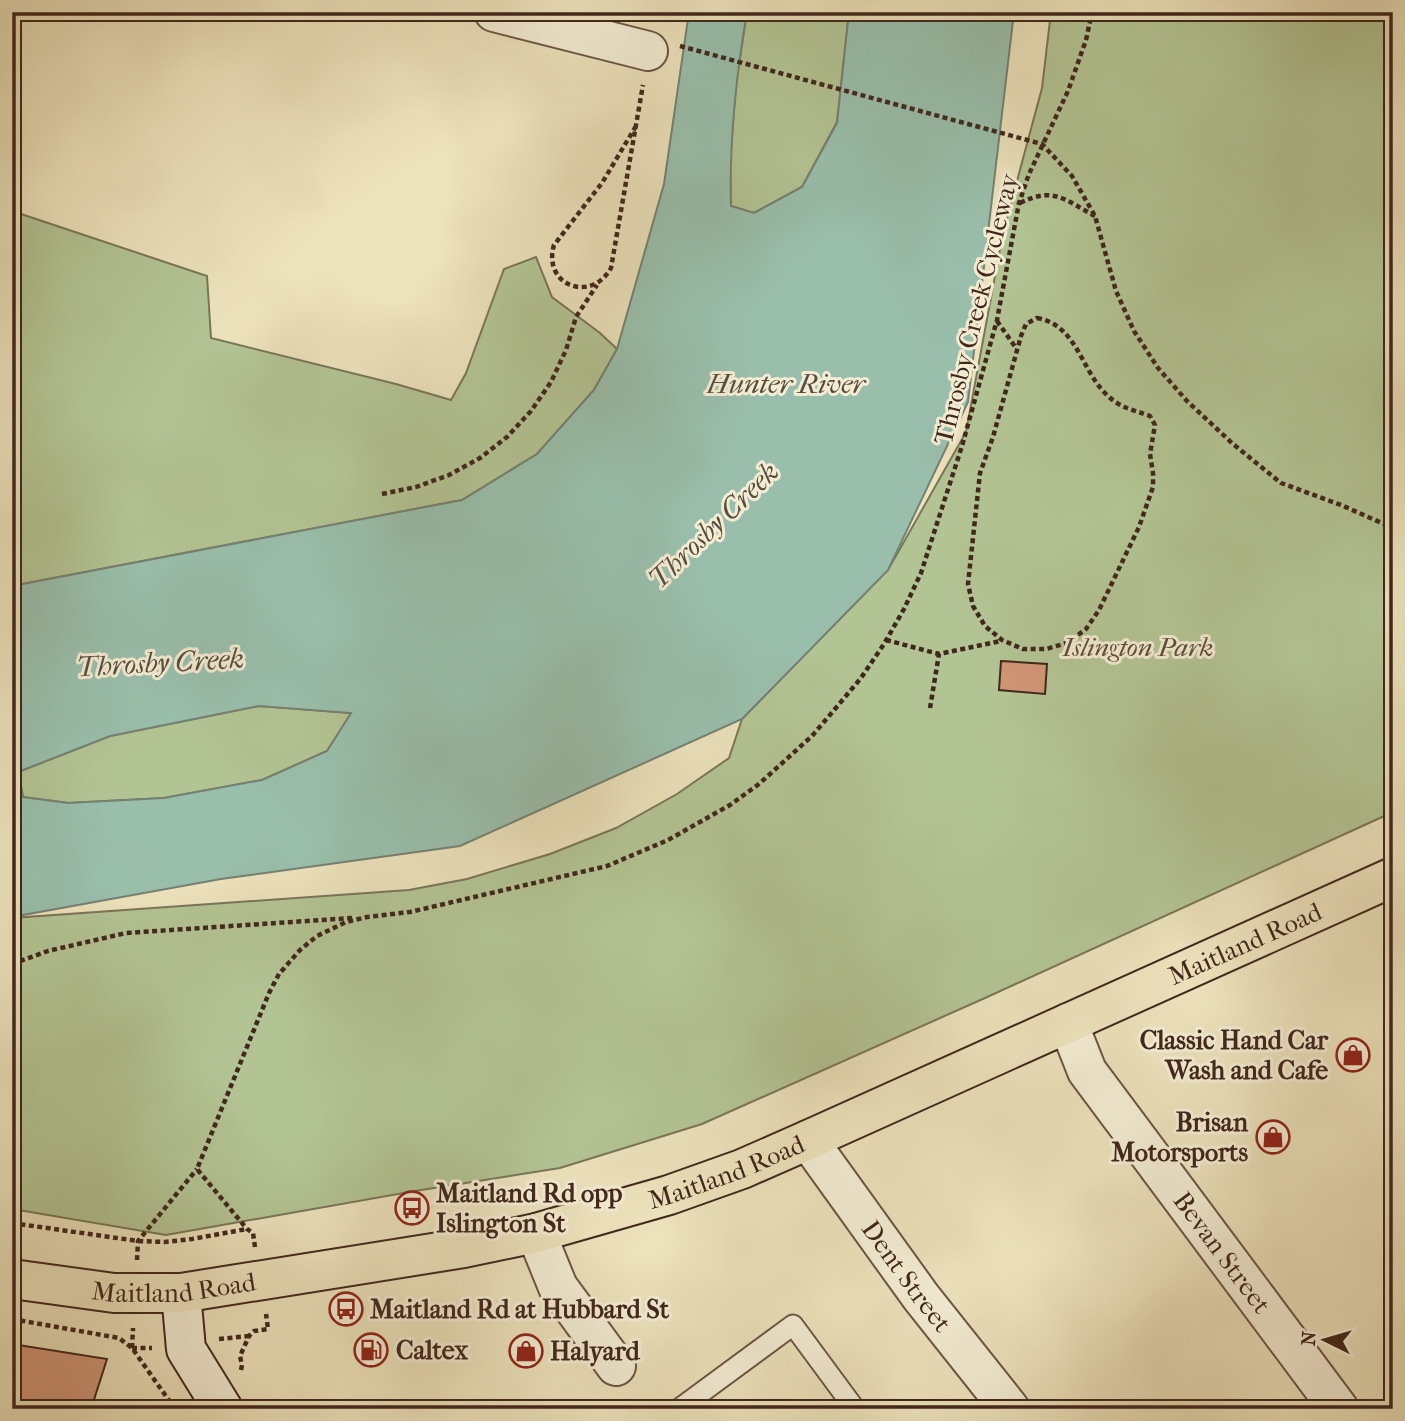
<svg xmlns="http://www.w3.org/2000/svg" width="1405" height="1421" viewBox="0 0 1405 1421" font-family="'IM FELL French Canon',serif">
	<rect width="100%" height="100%" fill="#ece2bc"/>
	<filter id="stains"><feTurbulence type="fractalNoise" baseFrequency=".00286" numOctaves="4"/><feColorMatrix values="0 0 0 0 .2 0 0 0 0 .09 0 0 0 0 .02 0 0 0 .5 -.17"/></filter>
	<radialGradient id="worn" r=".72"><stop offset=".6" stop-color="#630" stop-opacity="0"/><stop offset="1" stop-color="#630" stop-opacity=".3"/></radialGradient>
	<g fill="#b3c494" stroke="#7a7658" stroke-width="2">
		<path d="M747 12H849L837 122 802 187 754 213 731 206 730 164 736 83Z"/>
		<path d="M1051 12H1393V812L985 998 702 1124 560 1168 415 1191 166 1235 12 1209V918L409 890 467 879 550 854 616 828 677 794 729 758 742 719 888 570 966 432 1003 233 1042 88Z"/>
		<path d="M12 211 207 276 211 338 396 384 451 400 466 373 504 269 536 257 552 297 600 333 617 349 594 390 537 454 462 500 12 586Z"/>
		<path d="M259 706 352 713 327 751 262 780 164 798 68 803 23 797 18 772 110 736Z"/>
	</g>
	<path fill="#99bfac" stroke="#758272" stroke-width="2" fill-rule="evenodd" d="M689 12H747C736 76 729 140 731 206L754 213 802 187 837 123 849 12H1014L968 402 888 570 742 719 460 846 221 879 12 917V586L462 500 537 454 594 390 617 349 664 184ZM259 706 351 713 327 751 262 780 164 798 68 803 23 797 18 772 110 736Z"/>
	<g fill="#d09577" stroke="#40271b" stroke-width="2">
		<path d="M1001 661 1047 664 1045 694 999 690Z"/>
		<path d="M12 1344 107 1359 91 1409H12Z"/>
	</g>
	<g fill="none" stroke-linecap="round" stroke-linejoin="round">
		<defs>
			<path id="lane" d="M679 1409 793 1325 855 1409"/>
			<g id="street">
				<path d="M494 12 648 51"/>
				<path id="s1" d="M1068 1023 1087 1071 1339 1409"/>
				<path id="s2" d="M808 1140 921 1297 1010 1409"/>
				<path d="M536 1233 558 1287 616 1366"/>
			</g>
			<path id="secondary" d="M181 1293 186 1349 223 1409"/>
			<g id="primary">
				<path id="s3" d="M12 1279 114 1293H181L464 1248 536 1233 669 1195 742 1169 808 1140 1393 877"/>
			</g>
		</defs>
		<use href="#lane" stroke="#6b5643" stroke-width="23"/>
		<use href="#street" stroke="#6b5643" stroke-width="42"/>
		<use href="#secondary" stroke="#40271b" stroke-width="42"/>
		<use href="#primary" stroke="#40271b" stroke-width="42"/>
		<g stroke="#40271b" stroke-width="4.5" stroke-dasharray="5 3.5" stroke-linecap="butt">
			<path d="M680 46 1042 144 1072 176 1095 216 1116 291 1134 331 1158 368 1187 401 1233 444 1281 483 1341 505 1393 528"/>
			<path d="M636 126 602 183 554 245C542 285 591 304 611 268L643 85"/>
			<path d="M1020 203C1054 186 1065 200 1095 216"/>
			<path d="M1037 318C1077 325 1081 370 1106 394 1121 409 1132 409 1150 416L1155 425 1150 454 1153 473V487L1139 527 1099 610 1086 629 1067 643 1046 649H1023L1002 640 985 626 973 606 968 584 980 473 993 437 1021 336 1026 324Z"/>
			<path d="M997 321 1016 348"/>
			<path d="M382 494 416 487 449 475 480 458 507 437 531 411 551 382 566 350 576 317 597 285"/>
			<path d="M886 640 939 654 1001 641"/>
			<path d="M930 708 939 654"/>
			<path d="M12 964 48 951 126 933 352 918"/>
			<path d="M12 1223 138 1241 165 1242 192 1239 247 1229"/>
			<path d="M255 1247 253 1233 247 1229 197 1169 269 993 279 974 300 950 317 936 346 922 367 917 410 912 607 866 668 840 730 805 759 784 812 736 835 709 861 678 884 644 904 609 921 573 962 446 997 320 1019 203 1029 174 1068 91 1086 40 1092 12"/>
			<path d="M137 1260 138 1241 197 1169"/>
			<path d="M12 1319 119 1338 132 1348 175 1409"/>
			<path d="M219 1339 249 1336"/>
			<path d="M132 1348 133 1328"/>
			<path d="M132 1348H152"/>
			<path d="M241 1370 242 1365 240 1356 249 1336 254 1331 268 1329 266 1314"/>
		</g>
		<use href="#lane" stroke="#f3ecd3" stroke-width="19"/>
		<use href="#street" stroke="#f3ecd3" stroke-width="38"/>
		<use href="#secondary" stroke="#f3ecd3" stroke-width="38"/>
		<use href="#primary" stroke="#ece2bc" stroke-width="38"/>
	</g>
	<defs>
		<symbol id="shop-ring" viewBox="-11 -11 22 22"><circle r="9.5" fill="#f3ecd3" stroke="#8f2418" stroke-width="1.5"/><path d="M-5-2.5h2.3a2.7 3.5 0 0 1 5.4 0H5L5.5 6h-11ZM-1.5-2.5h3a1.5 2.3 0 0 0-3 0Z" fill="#8f2418"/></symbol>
		<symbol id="bus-ring" viewBox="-11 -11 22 22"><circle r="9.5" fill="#f3ecd3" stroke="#8f2418" stroke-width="1.5"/><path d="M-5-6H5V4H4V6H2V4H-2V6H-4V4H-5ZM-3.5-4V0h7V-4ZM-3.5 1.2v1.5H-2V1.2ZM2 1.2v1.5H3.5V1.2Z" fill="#8f2418"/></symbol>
		<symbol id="fuel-ring" viewBox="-11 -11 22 22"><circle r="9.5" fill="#f3ecd3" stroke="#8f2418" stroke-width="1.5"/><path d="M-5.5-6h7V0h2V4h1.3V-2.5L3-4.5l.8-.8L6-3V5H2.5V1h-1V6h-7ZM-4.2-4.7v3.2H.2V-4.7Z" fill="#8f2418"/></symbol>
	</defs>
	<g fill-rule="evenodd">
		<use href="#shop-ring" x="1334" y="1036" width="38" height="38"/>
		<use href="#shop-ring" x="1254" y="1118" width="38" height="38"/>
		<use href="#bus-ring" x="393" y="1189" width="38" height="38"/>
		<use href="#bus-ring" x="327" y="1290" width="38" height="38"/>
		<use href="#fuel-ring" x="352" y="1331" width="38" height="38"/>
		<use href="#shop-ring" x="507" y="1332" width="38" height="38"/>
	</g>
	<g text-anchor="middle" stroke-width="6" stroke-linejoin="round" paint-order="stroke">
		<g font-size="26" fill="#40271b" stroke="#f3ecd3">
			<text transform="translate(976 309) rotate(-76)" y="9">Throsby Creek Cycleway</text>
			<text dy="9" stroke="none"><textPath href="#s3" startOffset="1297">Maitland Road</textPath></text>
			<text dy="9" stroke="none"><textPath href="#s3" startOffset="730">Maitland Road</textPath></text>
			<text dy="9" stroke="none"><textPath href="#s1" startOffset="278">Bevan Street</textPath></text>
			<text dy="9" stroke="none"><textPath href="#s2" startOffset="168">Dent Street</textPath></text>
			<text dy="9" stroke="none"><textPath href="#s3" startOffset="163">Maitland Road</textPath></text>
		</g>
		<g font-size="26" font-style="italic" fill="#5d4e39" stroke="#f3ecd3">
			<text x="1138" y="656">Islington Park</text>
		</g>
		<g font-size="26" font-weight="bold" fill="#40271b" stroke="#f3ecd3" text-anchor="start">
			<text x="1328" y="1049" text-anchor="end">Classic Hand Car<tspan x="1328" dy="30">Wash and Cafe</tspan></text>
			<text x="1248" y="1131" text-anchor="end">Brisan<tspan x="1248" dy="30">Motorsports</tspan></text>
			<text x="436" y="1202">Maitland Rd opp<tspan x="436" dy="30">Islington St</tspan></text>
			<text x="370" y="1318">Maitland Rd at Hubbard St</text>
			<text x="396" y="1359">Caltex</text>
			<text x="550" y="1360">Halyard</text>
		</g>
		<g font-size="28" font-style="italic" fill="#564d3f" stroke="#f3ecd3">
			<text x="786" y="393">Hunter River</text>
			<text transform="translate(713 525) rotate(-44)" y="10">Throsby Creek</text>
			<text transform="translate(160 662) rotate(-3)" y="10">Throsby Creek</text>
		</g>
	</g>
	<rect width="1405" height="1421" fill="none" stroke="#ece2bc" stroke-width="42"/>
	<rect x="14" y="14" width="1377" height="1393" fill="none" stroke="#40271b" stroke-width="3.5"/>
	<rect x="21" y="21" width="1363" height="1379" fill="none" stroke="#40271b" stroke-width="2"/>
	<g transform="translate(1325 1340) rotate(275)" stroke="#f3ecd3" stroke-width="5" paint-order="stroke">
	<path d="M0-5L12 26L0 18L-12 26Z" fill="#40271b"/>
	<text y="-10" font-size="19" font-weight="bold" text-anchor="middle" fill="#40271b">N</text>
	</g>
	<rect width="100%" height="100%" filter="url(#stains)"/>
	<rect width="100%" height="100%" fill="url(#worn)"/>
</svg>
